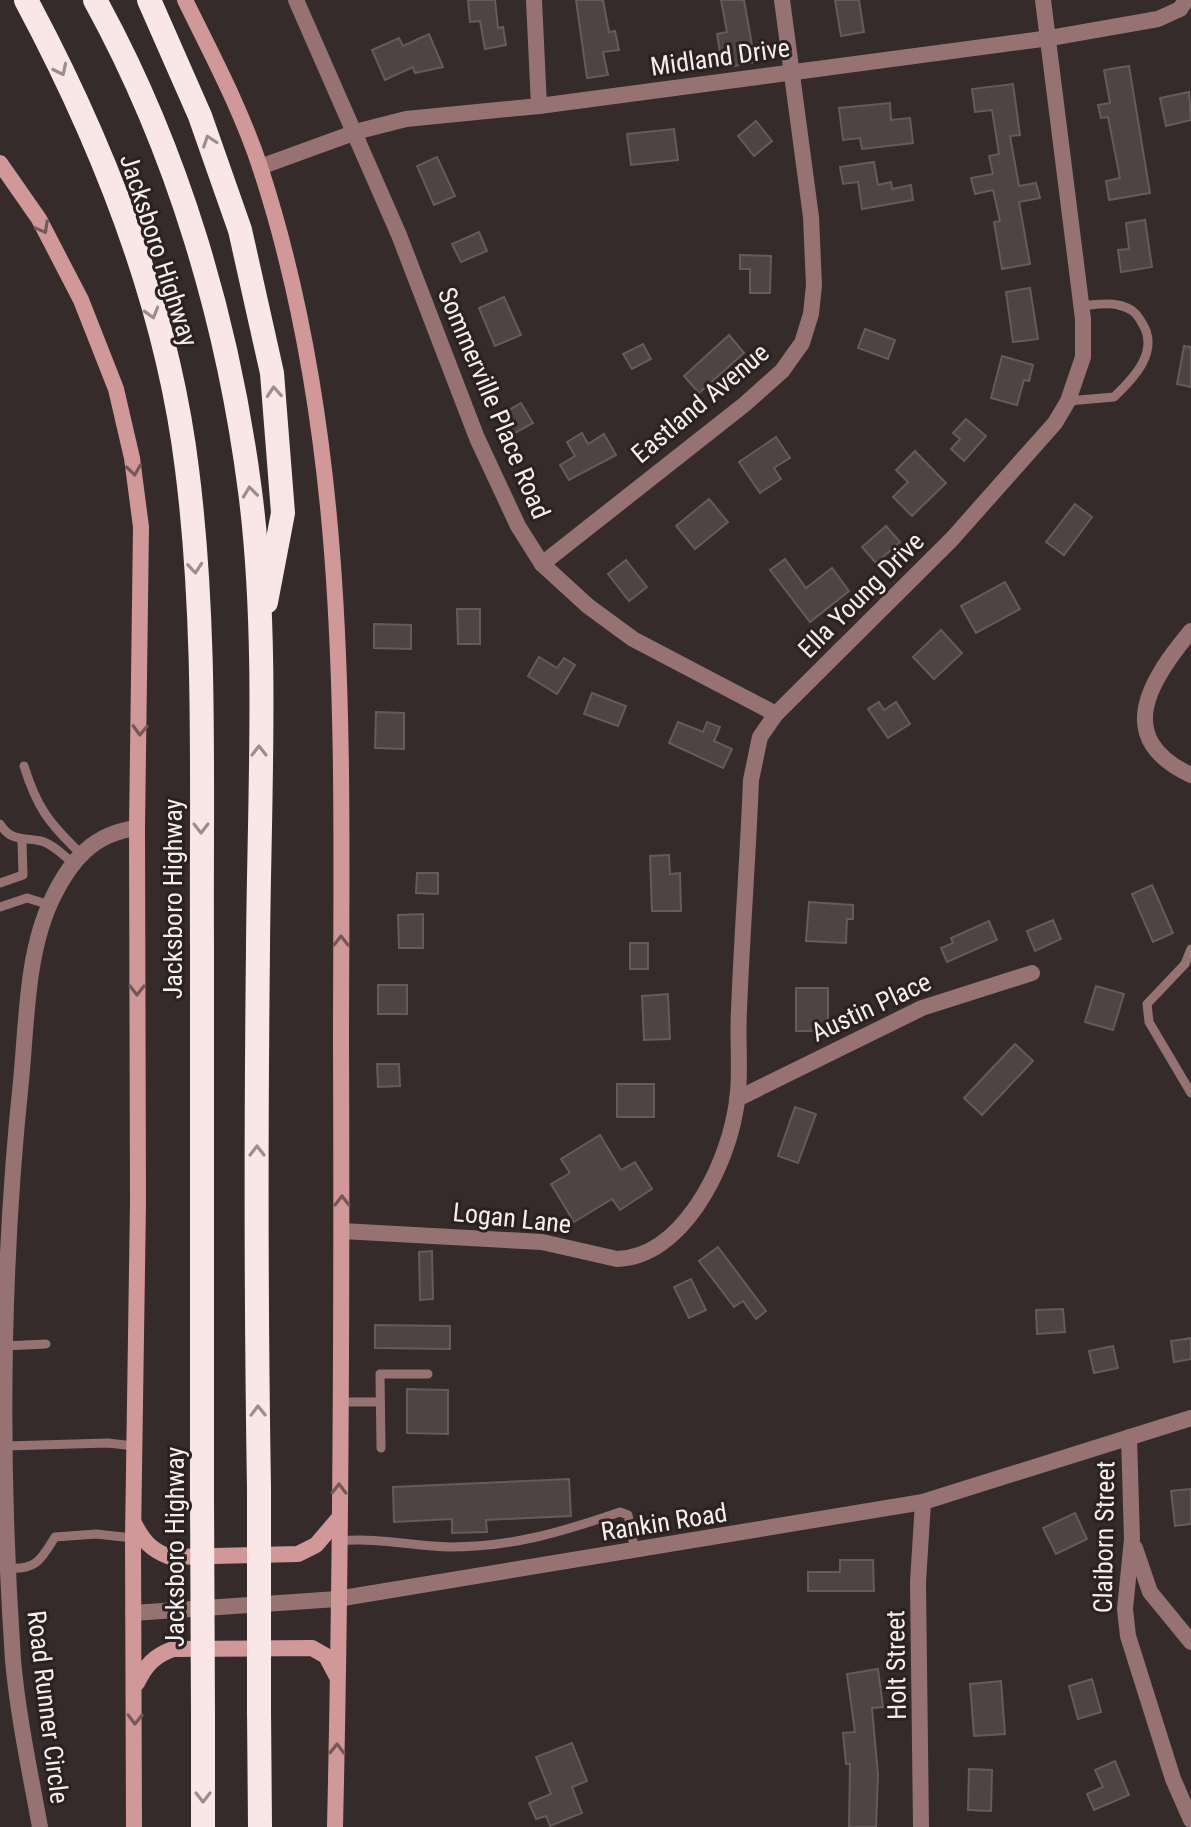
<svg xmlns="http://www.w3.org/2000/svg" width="1191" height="1827" viewBox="0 0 1191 1827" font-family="'Roboto Condensed',sans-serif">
	<rect width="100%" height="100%" fill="#352b2b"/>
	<g fill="#4f4444" stroke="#665b5b" stroke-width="2">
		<path d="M468 0H495L498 28 503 27 506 45 485 49 480 21 470 22Z"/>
		<path d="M576 0H603L609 32 615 31 619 50 603 52 608 75 587 78Z"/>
		<path d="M721 0H744L755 62 729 67 726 51 720 52 717 34 727 32Z"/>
		<path d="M835 0H859L864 32 841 36Z"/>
		<path d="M429 34 443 67 415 73 413 67 385 80 372 50 399 38 403 46Z"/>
		<path d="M1129 66 1150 193 1109 200 1106 181 1120 178 1108 117 1101 118 1098 105 1110 103 1104 70Z"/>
		<path d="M1013 84 1020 135 1010 136 1019 186 1036 183 1040 198 1019 202 1030 264 1002 269 994 222 1000 221 993 190 975 194 971 178 993 174 989 156 999 154 992 110 975 112 972 89Z"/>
		<path d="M1189 92 1191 120 1166 126 1160 98Z"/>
		<path d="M890 103 891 120 910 118 913 143 862 149 860 138 843 140 839 108Z"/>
		<path d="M756 121 772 141 754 156 738 136Z"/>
		<path d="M674 129 678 160 631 165 627 134Z"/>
		<path d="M437 157 455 196 434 205 417 166Z"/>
		<path d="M874 162 878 185 891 182 892 189 911 185 913 200 862 209 858 182 843 184 840 167Z"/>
		<path d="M1145 220 1152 267 1121 272 1118 250 1129 249 1126 223Z"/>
		<path d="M479 232 487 251 461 262 452 244Z"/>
		<path d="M740 255 771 256 770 293H750V269H740Z"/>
		<path d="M1030 288 1038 339 1013 342 1006 292Z"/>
		<path d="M504 297 521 335 495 346 479 308Z"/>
		<path d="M865 329 895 340 888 359 858 348Z"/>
		<path d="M729 335 744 353 699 393 684 376Z"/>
		<path d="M643 344 651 359 632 369 623 354Z"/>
		<path d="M1184 346 1191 347V387L1177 384Z"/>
		<path d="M1002 356 1033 365 1029 381 1024 380 1017 405 991 398Z"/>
		<path d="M521 403 533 423 513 434 502 414Z"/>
		<path d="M966 419 986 436 964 461 951 449 960 439 953 433Z"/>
		<path d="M582 433 588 444 604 434 616 455 569 480 560 465 575 456 567 442Z"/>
		<path d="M776 437 790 458 774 468 781 479 760 493 739 462Z"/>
		<path d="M915 451 946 483 912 516 893 497 908 482 896 470Z"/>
		<path d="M709 499 728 522 695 549 676 526Z"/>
		<path d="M1075 504 1092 517 1064 555 1046 542Z"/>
		<path d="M886 526 900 542 876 563 862 547Z"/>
		<path d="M785 559 806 588 832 568 849 591 810 622 770 570Z"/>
		<path d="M626 560 647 587 629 601 608 574Z"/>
		<path d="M1005 582 1020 609 976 633 961 606Z"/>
		<path d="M457 609H480V644H458Z"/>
		<path d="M374 624 411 625V649L374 648Z"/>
		<path d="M941 630 962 653 934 679 913 657Z"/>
		<path d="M539 657 557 668 564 658 575 665 557 694 528 676Z"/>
		<path d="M592 693 626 706 618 726 584 714Z"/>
		<path d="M879 702 884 710 896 702 910 724 888 738 868 709Z"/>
		<path d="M376 712 404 713V749L375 748Z"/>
		<path d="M678 722 703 732 707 722 720 727 714 741 732 749 723 768 669 743Z"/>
		<path d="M669 855 670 874 680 873 681 911H652L650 856Z"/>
		<path d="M417 873H438V894L416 893Z"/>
		<path d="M1152 885 1173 933 1153 942 1132 894Z"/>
		<path d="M809 902 853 905V919H847L846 943 806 941Z"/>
		<path d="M423 914V948H399L398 915Z"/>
		<path d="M1053 920 1061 939 1035 951 1027 931Z"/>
		<path d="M989 921 997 940 947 962 941 948 953 943 951 938Z"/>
		<rect x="630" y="943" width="18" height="26"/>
		<rect x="378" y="985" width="29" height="29"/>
		<path d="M1096 986 1124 994 1113 1030 1085 1022Z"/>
		<rect x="796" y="988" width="32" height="43"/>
		<path d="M668 994 670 1039 644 1040 642 996Z"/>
		<path d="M1015 1044 1033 1061 982 1115 964 1098Z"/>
		<path d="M377 1064H399L400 1086 378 1087Z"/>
		<rect x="617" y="1084" width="37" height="33"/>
		<path d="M795 1107 816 1114 798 1163 778 1156Z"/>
		<path d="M600 1135 621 1170 635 1162 652 1189 620 1210 612 1199 574 1222 551 1184 570 1173 561 1159Z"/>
		<path d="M718 1247 766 1311 756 1319 743 1301 734 1307 699 1261Z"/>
		<path d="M432 1251 433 1299 420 1300 419 1252Z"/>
		<path d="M691 1279 706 1310 689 1318 674 1287Z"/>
		<path d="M1063 1309 1065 1332 1037 1334 1036 1310Z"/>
		<path d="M375 1325 450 1326V1349L375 1348Z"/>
		<path d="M1191 1338V1359L1174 1362 1171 1341Z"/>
		<path d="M1113 1346 1118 1368 1094 1373 1089 1351Z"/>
		<path d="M407 1389 448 1390V1434L407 1433Z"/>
		<path d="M569 1479 571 1516 486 1520 487 1532 452 1533V1519L394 1522 393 1487Z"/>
		<path d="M1191 1489V1524L1175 1526 1171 1491Z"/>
		<path d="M1075 1513 1087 1539 1056 1554 1043 1528Z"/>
		<path d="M840 1560H873L874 1591H808V1572H840Z"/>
		<path d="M878 1669 883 1707 872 1708 878 1775 876 1827H849L850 1764H846L843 1733 855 1732 847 1674Z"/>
		<path d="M1092 1679 1101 1712 1078 1719 1069 1686Z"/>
		<path d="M1001 1681 1005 1734 974 1736 970 1684Z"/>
		<path d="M572 1743 587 1781 572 1787 582 1813 550 1826 546 1816 536 1819 529 1803 551 1794 536 1757Z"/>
		<path d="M1115 1761 1129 1795 1094 1810 1087 1794 1103 1787 1095 1770Z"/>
		<path d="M969 1769 992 1770 991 1811 968 1810Z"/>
	</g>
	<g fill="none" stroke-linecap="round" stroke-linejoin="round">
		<g stroke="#967273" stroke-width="9">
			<path d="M1068 401 1114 397C1134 378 1160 351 1142 323 1136 312 1131 308 1118 305 1107 302 1093 305 1081 306"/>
			<path d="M24 766C37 808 49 823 81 854"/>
			<path d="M0 824C11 842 23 837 41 841 53 844 64 856 74 864"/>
			<path d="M0 883 23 875 22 841"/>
			<path d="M0 907 27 898 50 905"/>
			<path d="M1191 949 1185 964 1147 1004 1149 1022 1191 1093"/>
			<path d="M4 1346 46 1344"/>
			<path d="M341 1402H380"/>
			<path d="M5 1446 108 1443 134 1446"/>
			<path d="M381 1448 380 1374H428"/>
			<path d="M339 1541C377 1537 412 1546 450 1547 512 1547 562 1532 620 1512L628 1515 635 1551"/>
			<path d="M9 1568C37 1570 42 1558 55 1537L96 1534 133 1538"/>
		</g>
		<g stroke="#967273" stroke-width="16">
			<path d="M296 0 399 235 477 438 518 526 542 564 588 606 633 639 776 714"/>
			<path d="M534 0 539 106"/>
			<path d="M260 167 359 131 406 119 539 106 1050 38 1158 19 1180 9 1186 0"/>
			<path d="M542 564 745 404 782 371 802 343 811 314 814 285 811 217 782 0"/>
			<path d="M1191 631C1150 680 1112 738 1191 775"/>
			<path d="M737 1099 922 1008 1032 973"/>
			<path d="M342 1231 542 1242 617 1259C682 1257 725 1169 735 1113 742 1080 737 1044 739 1010 742 933 748 857 751 780L760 737 776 714 952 539 1055 423 1068 401 1083 357V319L1043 0"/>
			<path d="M1129 1437 1132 1539 1125 1609 1128 1636 1173 1779 1191 1820"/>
			<path d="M1135 1548 1150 1592 1191 1642"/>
			<path d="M133 1613 337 1599 923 1502 1191 1418"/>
			<path d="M40 1827C30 1772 18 1716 13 1660 0 1468 1 1272 21 1081 27 1021 26 952 53 897 71 860 94 833 137 828"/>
			<path d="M921 1827 918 1582 923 1502"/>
		</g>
		<g stroke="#d19899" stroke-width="16">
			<path d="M185 0C212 55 242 111 261 170 353 453 341 751 341 1046 342 1306 341 1567 335 1827"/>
			<path d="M0 163 39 219 81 300 116 389 132 458 141 527 137 828 138 1202 133 1538 134 1827"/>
			<path d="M134 1523C143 1541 151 1550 170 1557L298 1554 316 1545 339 1518"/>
			<path d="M137 1683C146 1665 154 1656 173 1649L312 1648 326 1656 336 1675"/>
		</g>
		<g stroke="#f9e6e6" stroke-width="24">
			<path d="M26 0C103 144 167 305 187 469 207 626 201 786 202 944 202 1128 202 1312 202 1496"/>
			<path d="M95 0C178 151 228 321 250 491 269 636 259 802 258 948 256 1129 256 1309 259 1489"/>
			<path d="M149 0 200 116 240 230 272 373 283 513 266 602"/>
			<path d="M203 1711V1827"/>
			<path d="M259 1711 260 1827"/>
		</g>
		<g stroke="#f9e6e6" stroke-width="24">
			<path d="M202 1496 203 1711"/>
			<path d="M259 1711V1489"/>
		</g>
	</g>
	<defs><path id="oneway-chevron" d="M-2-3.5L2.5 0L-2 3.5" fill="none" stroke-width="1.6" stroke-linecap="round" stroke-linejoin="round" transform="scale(2)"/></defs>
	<g stroke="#9c8d8d">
		<use href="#oneway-chevron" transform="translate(61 70) rotate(64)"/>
		<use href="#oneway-chevron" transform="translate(209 141) rotate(-109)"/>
		<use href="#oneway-chevron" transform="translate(152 313) rotate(74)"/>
		<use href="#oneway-chevron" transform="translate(274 392) rotate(-94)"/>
		<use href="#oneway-chevron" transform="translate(250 492) rotate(-97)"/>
		<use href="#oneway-chevron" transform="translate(195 568) rotate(85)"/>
		<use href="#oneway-chevron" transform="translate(259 751) rotate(-90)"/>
		<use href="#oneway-chevron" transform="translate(201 828) rotate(90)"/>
		<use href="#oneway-chevron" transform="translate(257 1151) rotate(-90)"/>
		<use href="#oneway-chevron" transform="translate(258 1411) rotate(-91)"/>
		<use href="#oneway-chevron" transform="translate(203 1797) rotate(90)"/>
	</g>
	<g stroke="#765757">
		<use href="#oneway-chevron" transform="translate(43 228) rotate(61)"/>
		<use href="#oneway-chevron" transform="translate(134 470) rotate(82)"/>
		<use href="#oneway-chevron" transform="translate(140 730) rotate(92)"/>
		<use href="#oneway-chevron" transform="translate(341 941) rotate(-90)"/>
		<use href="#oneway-chevron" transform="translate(137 990) rotate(90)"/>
		<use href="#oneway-chevron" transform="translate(342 1201) rotate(-90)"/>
		<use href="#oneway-chevron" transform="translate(339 1489) rotate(-89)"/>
		<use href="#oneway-chevron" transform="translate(135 1719) rotate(91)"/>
		<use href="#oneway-chevron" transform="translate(337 1749) rotate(-89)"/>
	</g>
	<g text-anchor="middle" stroke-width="6" stroke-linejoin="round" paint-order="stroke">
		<g font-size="26" fill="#f6efef" stroke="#2b2121">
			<text transform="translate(720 57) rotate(-8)" y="9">Midland Drive</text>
			<text transform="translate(159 250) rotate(72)" y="9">Jacksboro Highway</text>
			<text transform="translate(494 403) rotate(67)" y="9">Sommerville Place Road</text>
			<text transform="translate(700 403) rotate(-40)" y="9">Eastland Avenue</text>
			<text transform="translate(861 595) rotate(-45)" y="9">Ella Young Drive</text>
			<text transform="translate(173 899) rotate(-90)" y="9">Jacksboro Highway</text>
			<text transform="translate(871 1007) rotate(-25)" y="9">Austin Place</text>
			<text transform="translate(512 1218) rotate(6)" y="9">Logan Lane</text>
			<text transform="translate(664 1522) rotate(-9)" y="9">Rankin Road</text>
			<text transform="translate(1104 1537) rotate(-89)" y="9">Claiborn Street</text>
			<text transform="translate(175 1547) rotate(-90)" y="9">Jacksboro Highway</text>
			<text transform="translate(896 1665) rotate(-91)" y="9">Holt Street</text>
			<text transform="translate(48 1707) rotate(83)" y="9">Road Runner Circle</text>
		</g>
	</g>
</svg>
